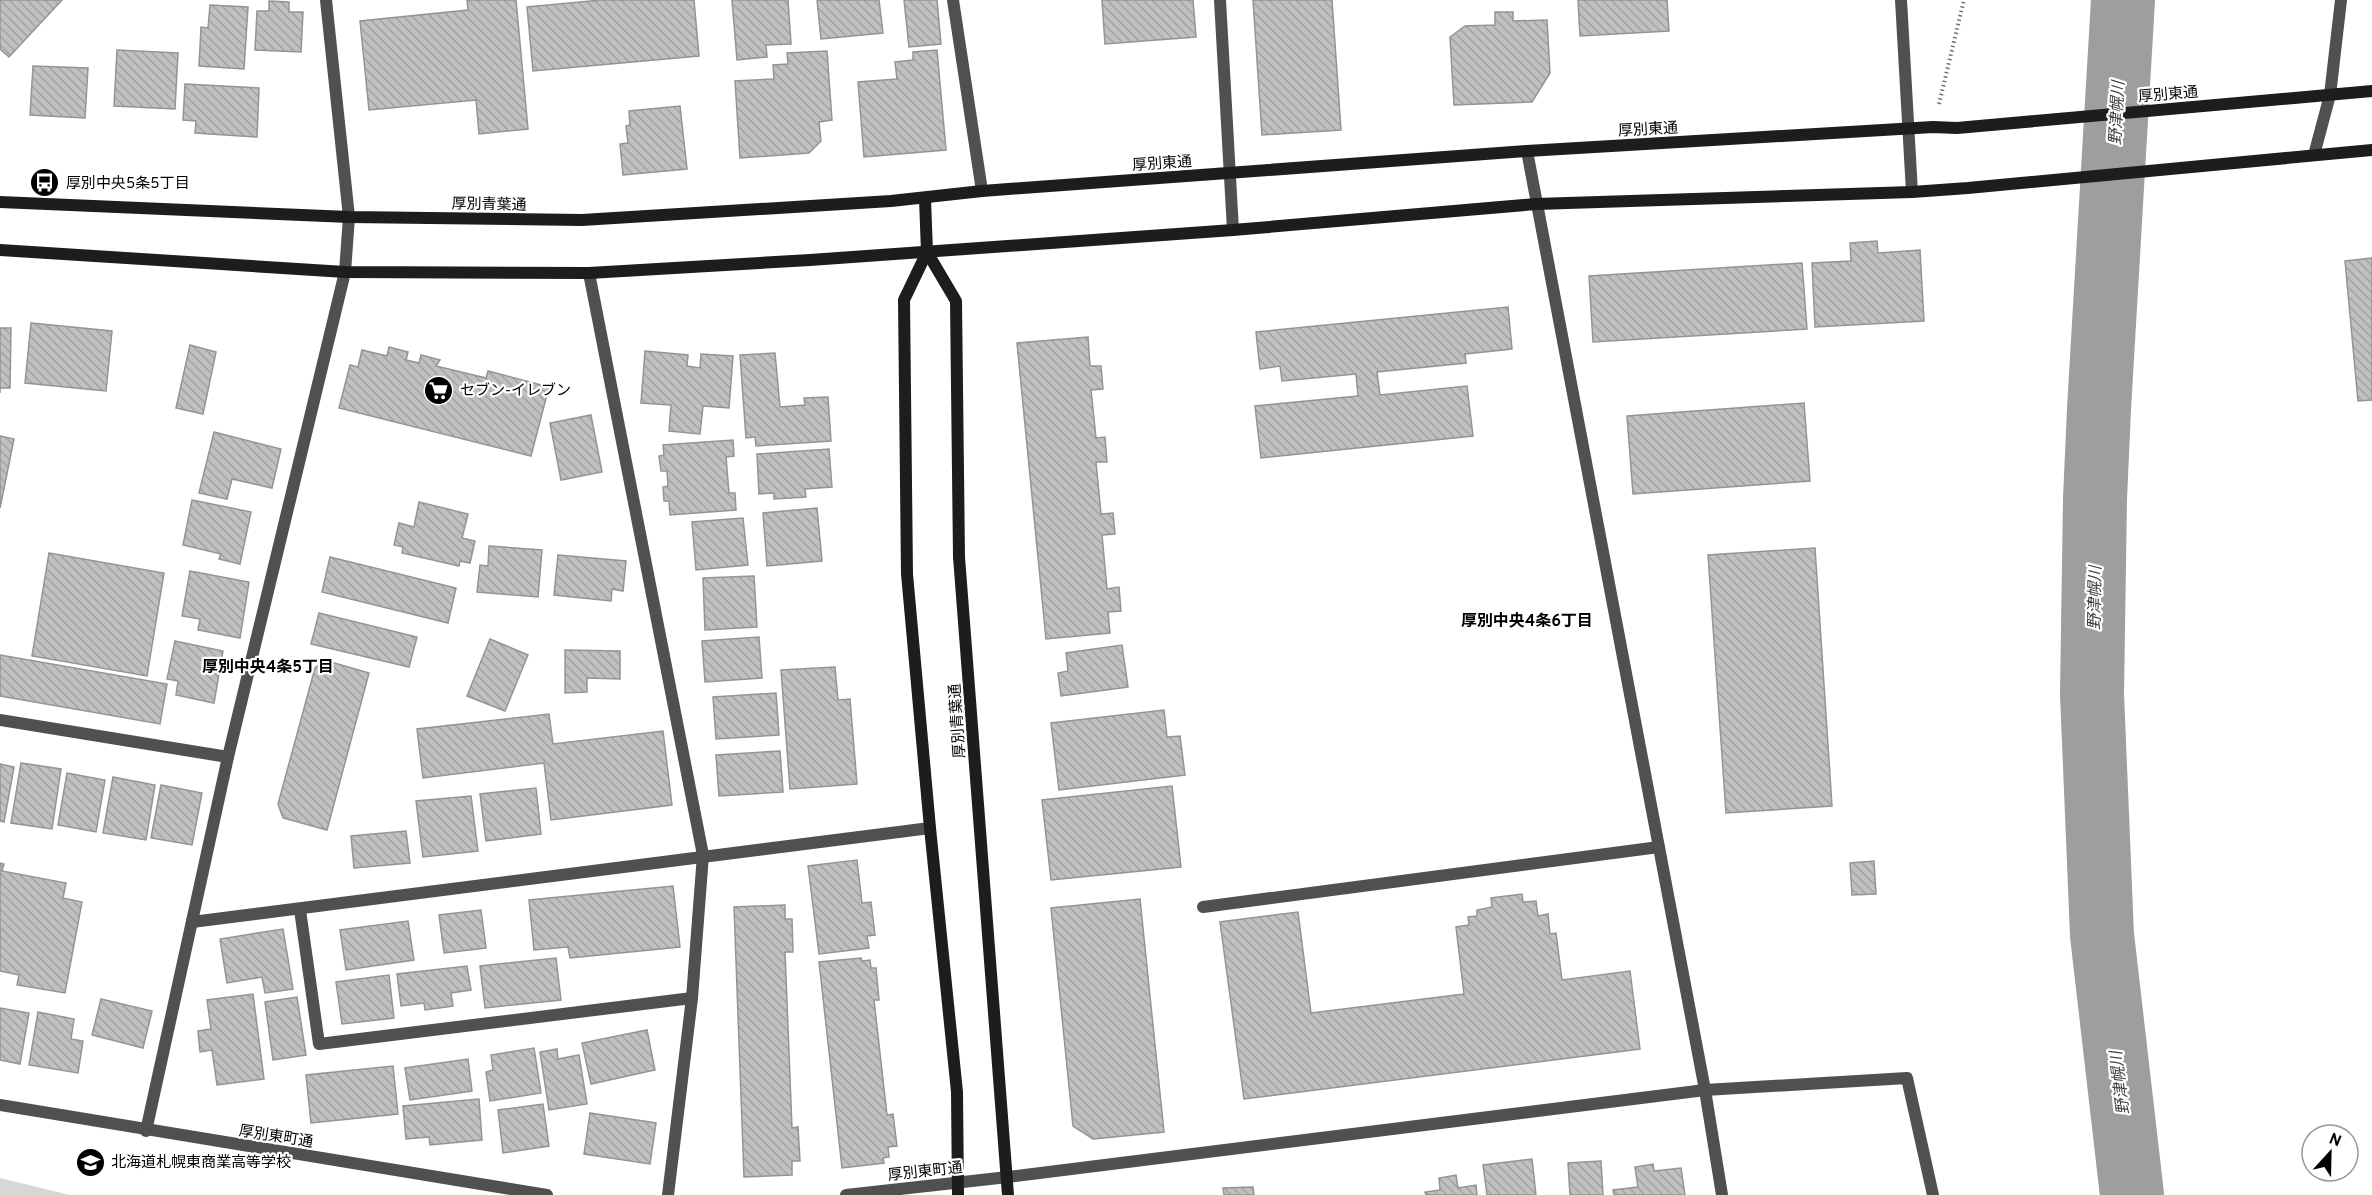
<svg xmlns="http://www.w3.org/2000/svg" width="2372" height="1195" viewBox="0 0 2372 1195" font-family="Overpass,'Noto Sans JP',sans-serif">
	<defs>
		<pattern id="building-back-hatch" width="6" height="6" patternUnits="userSpaceOnUse" patternTransform="scale(1.5)"><rect width="6" height="6" fill="#c0c0c0"/><path d="M-1 5l2 2M0 0l6 6M5-1l2 2" fill="none" stroke="#a3a3a3"/></pattern>
	</defs>
	<rect width="100%" height="100%" fill="#fff"/>
	<path fill="#d7d7d7" d="M0 1178 70 1195H0Z"/>
	<g fill="none" stroke-linecap="round" stroke-linejoin="round">
		<path stroke="#9e9e9e" stroke-width="64" d="M2123 0 2099 409 2095 499 2092 694 2102 935 2132 1195"/>
	</g>
	<g fill="url(#building-back-hatch)" stroke="#949494" stroke-width="1.5">
		<path d="M0 0H62L9 57 0 49Z"/>
		<path d="M467 0H516L528 129 479 134 476 100 369 110 360 21 468 10Z"/>
		<path d="M601 0H694L699 56 533 71 527 7Z"/>
		<path d="M732 0H788L791 44 766 45 767 57 737 60Z"/>
		<path d="M817 0H879L883 33 821 39Z"/>
		<path d="M904 0H937L941 44 909 47Z"/>
		<path d="M1102 0H1193L1196 37 1105 44Z"/>
		<path d="M1253 0H1332L1341 130 1262 135Z"/>
		<path d="M1578 0H1667L1669 31 1580 36Z"/>
		<path d="M269 1 289 2V12H303L301 52 255 50 257 11H269Z"/>
		<path d="M210 5 248 7 244 69 199 66 201 27 208 28Z"/>
		<path d="M1495 12H1513V21L1547 20 1550 73 1532 102 1454 105 1450 37 1465 26 1495 25Z"/>
		<path d="M117 50 178 53 175 109 114 106Z"/>
		<path d="M937 50 946 150 864 157 858 82 897 79 895 62 913 60V52Z"/>
		<path d="M827 51 832 120 819 122 821 141 809 153 740 158 735 81 774 79 773 65 788 64 787 53Z"/>
		<path d="M33 66 88 68 85 118 30 115Z"/>
		<path d="M185 84 259 88 257 137 195 133 196 121 183 120Z"/>
		<path d="M680 106 687 169 623 175 620 144 628 143 626 126 630 125 629 111Z"/>
		<path d="M1877 241 1878 253 1920 250 1924 321 1815 327 1812 263 1851 261 1850 243Z"/>
		<path d="M2372 258V400L2358 401 2345 261Z"/>
		<path d="M1802 263 1807 329 1593 342 1589 276Z"/>
		<path d="M1508 307 1512 349 1465 354 1466 363 1377 372 1380 395 1467 386 1473 436 1261 458 1255 406 1358 396 1356 374 1282 381 1280 366 1260 369 1256 332Z"/>
		<path d="M31 323 112 331 106 391 25 383Z"/>
		<path d="M0 328H11L10 388H0V393Z"/>
		<path d="M1088 337 1090 366H1101L1103 389 1091 390 1096 438 1105 437 1107 462H1096L1101 514 1113 513 1115 534 1102 535 1107 589 1119 587 1121 611 1108 612 1110 633 1046 639 1017 343Z"/>
		<path d="M190 345 216 352 203 414 176 408Z"/>
		<path d="M389 347 408 352 406 360 419 363 421 355 440 360 436 366 486 378 488 371 549 387 531 456 339 408 350 365 358 367 362 350 387 356Z"/>
		<path d="M645 351 688 355 687 366 700 368 701 354 733 356 729 408 703 406 700 434 669 431 671 405 641 403Z"/>
		<path d="M775 353 780 407 805 405 804 398 828 397 831 441 756 446 755 437 746 438 740 355Z"/>
		<path d="M1804 403 1810 481 1633 494 1627 416Z"/>
		<path d="M591 415 602 472 561 480 550 423Z"/>
		<path d="M214 432 281 449 272 488 232 479 227 499 199 493Z"/>
		<path d="M0 436 14 439 0 508Z"/>
		<path d="M733 440 734 456 726 457 729 493H735L736 510 670 515 669 501H664L663 487 668 486 667 471H661L659 456 664 455 663 445Z"/>
		<path d="M829 449 832 487 805 489 806 497 774 499V493L759 494 757 454Z"/>
		<path d="M192 500 251 512 240 564 219 559 221 554 183 545Z"/>
		<path d="M419 502 468 514 462 538 475 541 470 563 460 561 459 566 402 553 403 547 394 545 399 523 414 527Z"/>
		<path d="M817 508 822 561 767 566 763 513Z"/>
		<path d="M743 518 748 565 696 570 692 522Z"/>
		<path d="M489 546 542 550 538 597 477 592 480 565 488 566Z"/>
		<path d="M1815 548 1832 806 1726 813 1708 555Z"/>
		<path d="M49 553 164 573 147 676 32 656Z"/>
		<path d="M558 555 626 561 623 591 612 589 611 601 554 595Z"/>
		<path d="M330 557 456 588 448 623 322 592Z"/>
		<path d="M190 571 249 582 240 638 198 630 200 619 182 616Z"/>
		<path d="M754 576 757 627 705 630 703 578Z"/>
		<path d="M319 613 417 637 409 667 311 644Z"/>
		<path d="M759 637 762 678 705 682 702 641Z"/>
		<path d="M490 639 528 655 505 711 467 696Z"/>
		<path d="M175 641 223 651 214 703 176 695 178 681 167 679Z"/>
		<path d="M1122 645 1128 687 1061 696 1058 673 1068 671 1066 653Z"/>
		<path d="M565 650 620 651V679L587 678V692L565 693Z"/>
		<path d="M0 655 167 684 160 724 0 696Z"/>
		<path d="M324 660 369 673 327 830 283 818 278 804 315 668Z"/>
		<path d="M835 667 838 700 850 699 857 784 790 789 781 670Z"/>
		<path d="M776 693 779 735 716 739 713 697Z"/>
		<path d="M1164 710 1167 737 1180 736 1185 775 1059 790 1051 723Z"/>
		<path d="M549 714 553 744 663 731 672 805 551 820 544 763 423 778 417 729Z"/>
		<path d="M780 751 783 792 719 796 716 755Z"/>
		<path d="M21 763 61 769 52 829 11 823Z"/>
		<path d="M0 764 14 767 4 822 0 821Z"/>
		<path d="M67 773 105 780 96 832 58 825Z"/>
		<path d="M113 777 155 785 146 840 103 833Z"/>
		<path d="M161 785 202 793 192 845 151 838Z"/>
		<path d="M1172 786 1181 867 1051 880 1042 800Z"/>
		<path d="M536 788 541 834 486 841 480 794Z"/>
		<path d="M471 796 478 851 423 857 416 801Z"/>
		<path d="M406 831 410 863 354 868 351 836Z"/>
		<path d="M857 860 862 903 871 902 875 935 867 936 869 948 819 954 808 866Z"/>
		<path d="M1874 861 1876 894 1852 895 1850 863Z"/>
		<path d="M0 863 4 864 2 871 66 883 63 898 82 902 65 993 17 985 19 975 0 971Z"/>
		<path d="M673 886 680 947 570 958 568 947 534 950 529 900Z"/>
		<path d="M1522 894 1523 902 1536 901 1538 916 1548 914 1550 934 1556 933 1562 980 1630 971 1640 1049 1244 1099 1220 922 1298 912 1311 1013 1464 994 1456 927 1469 925 1468 917 1477 916V910L1492 907 1491 898Z"/>
		<path d="M1140 899 1164 1132 1093 1139 1073 1126 1051 908Z"/>
		<path d="M785 905V919H792L793 952H785L792 1128 798 1127 800 1161H792V1175L744 1177 734 907Z"/>
		<path d="M481 910 486 948 444 953 439 915Z"/>
		<path d="M408 921 414 960 346 970 340 930Z"/>
		<path d="M283 929 293 989 265 993 262 977 227 983 220 939Z"/>
		<path d="M556 958 561 1000 485 1008 480 966Z"/>
		<path d="M861 958 862 961 870 960 871 968H876L879 1000H874L887 1115 893 1114 897 1146 888 1147 889 1157 883 1158 884 1163 842 1168 819 962Z"/>
		<path d="M467 966 471 990 451 993 453 1006 425 1010 424 1003 401 1006 397 974Z"/>
		<path d="M389 975 394 1018 342 1024 336 982Z"/>
		<path d="M253 994 264 1079 217 1085 212 1050 200 1052 198 1031 211 1029 207 1000Z"/>
		<path d="M297 997 306 1055 273 1060 265 1002Z"/>
		<path d="M101 999 152 1011 143 1048 92 1035Z"/>
		<path d="M0 1008 29 1013 20 1064 0 1060Z"/>
		<path d="M38 1012 74 1019 71 1039 83 1041 78 1073 29 1065Z"/>
		<path d="M647 1030 655 1070 591 1084 582 1043Z"/>
		<path d="M534 1048 541 1093 490 1101 486 1072 493 1070 491 1055Z"/>
		<path d="M557 1049 558 1059 579 1055 587 1104 549 1110 540 1052Z"/>
		<path d="M468 1059 472 1091 410 1100 405 1068Z"/>
		<path d="M393 1066 398 1114 311 1123 306 1075Z"/>
		<path d="M479 1099 482 1140 430 1145 429 1137 406 1139 403 1106Z"/>
		<path d="M543 1104 549 1146 503 1153 498 1110Z"/>
		<path d="M590 1113 656 1123 650 1164 584 1154Z"/>
		<path d="M1532 1159 1536 1195H1487L1483 1165Z"/>
		<path d="M1601 1161 1603 1195H1570L1568 1163Z"/>
		<path d="M1653 1164 1654 1171 1681 1168 1685 1195H1614L1613 1190 1638 1187 1635 1167Z"/>
		<path d="M1456 1175 1458 1188 1476 1185 1477 1195H1426L1425 1192 1440 1190 1439 1178Z"/>
		<path d="M1253 1187 1254 1195H1224L1223 1188Z"/>
	</g>
	<g fill="none" stroke-linecap="round" stroke-linejoin="round">
		<path stroke="#727272" stroke-width="4" stroke-dasharray="1.5 3" stroke-linecap="butt" d="M1939 104 1964 0"/>
		<path stroke="#505050" stroke-width="12" d="M1203 907 1659 847"/>
		<g stroke="#505050" stroke-width="12">
			<path d="M953 0 982 191"/>
			<path d="M1220 0 1233 230"/>
			<path d="M1901 0 1912 192"/>
			<path d="M1527 151 1705 1090 1722 1195"/>
			<path d="M2314 155 2330 95 2341 0"/>
			<path d="M589 273 703 855 692 998 668 1195"/>
			<path d="M0 720 228 757"/>
			<path d="M300 910 319 1044 692 998"/>
			<path d="M192 922 930 828"/>
			<path d="M0 1105 547 1195"/>
			<path d="M146 1131 228 757 345 272 349 217 326 0"/>
			<path d="M846 1195 1008 1177 1705 1090 1907 1078 1933 1195"/>
		</g>
		<g stroke="#1d1d1d" stroke-width="12">
			<path d="M925 199 927 252 904 300 907 574 930 828 957 1092 958 1195"/>
			<path d="M0 202 349 217 582 220 891 201 982 191 1527 151 1933 127 1957 128 2372 91"/>
			<path d="M0 250 345 272 589 273 810 260 1233 230 1536 204 1912 192 1968 188 2372 150"/>
			<path d="M927 252 956 301 959 557 1008 1195"/>
		</g>
	</g>
	<defs>
		<symbol id="bus-disc" viewBox="-11 -11 22 22"><circle r="9.5" fill="#000" stroke="#fff"/><path d="M-5-6H5V4H4V6H2V4H-2V6H-4V4H-5ZM-3.5-4V0h7V-4ZM-3.5 1.2v1.5H-2V1.2ZM2 1.2v1.5H3.5V1.2Z" fill="#fff"/></symbol>
		<symbol id="supermarket-disc" viewBox="-11 -11 22 22"><circle r="9.5" fill="#000" stroke="#fff"/><path d="M-6-5.5h2.5l.6 2H6L4.5 2H-2.5L-4.4-4H-6ZM-1.5 3.2a1.3 1.3 0 1 0 .1 0ZM3 3.2a1.3 1.3 0 1 0 .1 0Z" fill="#fff"/></symbol>
		<symbol id="school-disc" viewBox="-11 -11 22 22"><circle r="9.5" fill="#000" stroke="#fff"/><path d="M0-5L7-2L0 1L-7-2ZM-4 1L0 2.5L4 1V4Q0 6-4 4Z" fill="#fff"/></symbol>
	</defs>
	<g fill-rule="evenodd">
		<use href="#bus-disc" x="28" y="166" width="33" height="33"/>
		<use href="#supermarket-disc" x="422" y="374" width="33" height="33"/>
		<use href="#school-disc" x="74" y="1146" width="33" height="33"/>
	</g>
	<g text-anchor="middle" stroke-width="4.5" stroke-linejoin="round" paint-order="stroke">
		<g font-size="15" fill="#000" stroke="#fff">
			<text transform="translate(2168 94) rotate(-5)" y="5">厚別東通</text>
			<text transform="translate(1648 129) rotate(-3)" y="5">厚別東通</text>
			<text transform="translate(1162 163) rotate(-4)" y="5">厚別東通</text>
			<text transform="translate(489 204) rotate(1)" y="5">厚別青葉通</text>
			<text transform="translate(957 721) rotate(-94)" y="5">厚別青葉通</text>
			<text transform="translate(276 1136) rotate(9)" y="5">厚別東町通</text>
			<text transform="translate(925 1171) rotate(-6)" y="5">厚別東町通</text>
		</g>
		<g font-size="15" fill="#000" stroke="#fff" text-anchor="start">
			<text x="66" y="188">厚別中央5条5丁目</text>
			<text x="460" y="395">セブン-イレブン</text>
			<text x="111" y="1167">北海道札幌東商業高等学校</text>
		</g>
		<g font-size="16" font-style="italic" fill="#3f3f3f" stroke="#fff">
			<text transform="translate(2116 113) rotate(-87)" y="6">野津幌川</text>
			<text transform="translate(2094 598) rotate(-89)" y="6">野津幌川</text>
			<text transform="translate(2119 1083) rotate(-97)" y="6">野津幌川</text>
		</g>
		<g font-size="16" font-weight="bold" fill="#000" stroke="#fff">
			<text x="1527" y="626">厚別中央4条6丁目</text>
			<text x="268" y="672">厚別中央4条5丁目</text>
		</g>
	</g>
	<g transform="translate(2330 1153) rotate(22)"><circle r="28" fill="#ffffff" stroke="#999999" stroke-width="1.5"/>
	<path d="M0-4.5L10 22L0 15L-10 22Z" fill="#000000"/>
	<text y="-9" font-size="16" font-weight="bold" text-anchor="middle" fill="#000000">N</text>
	</g>
</svg>
